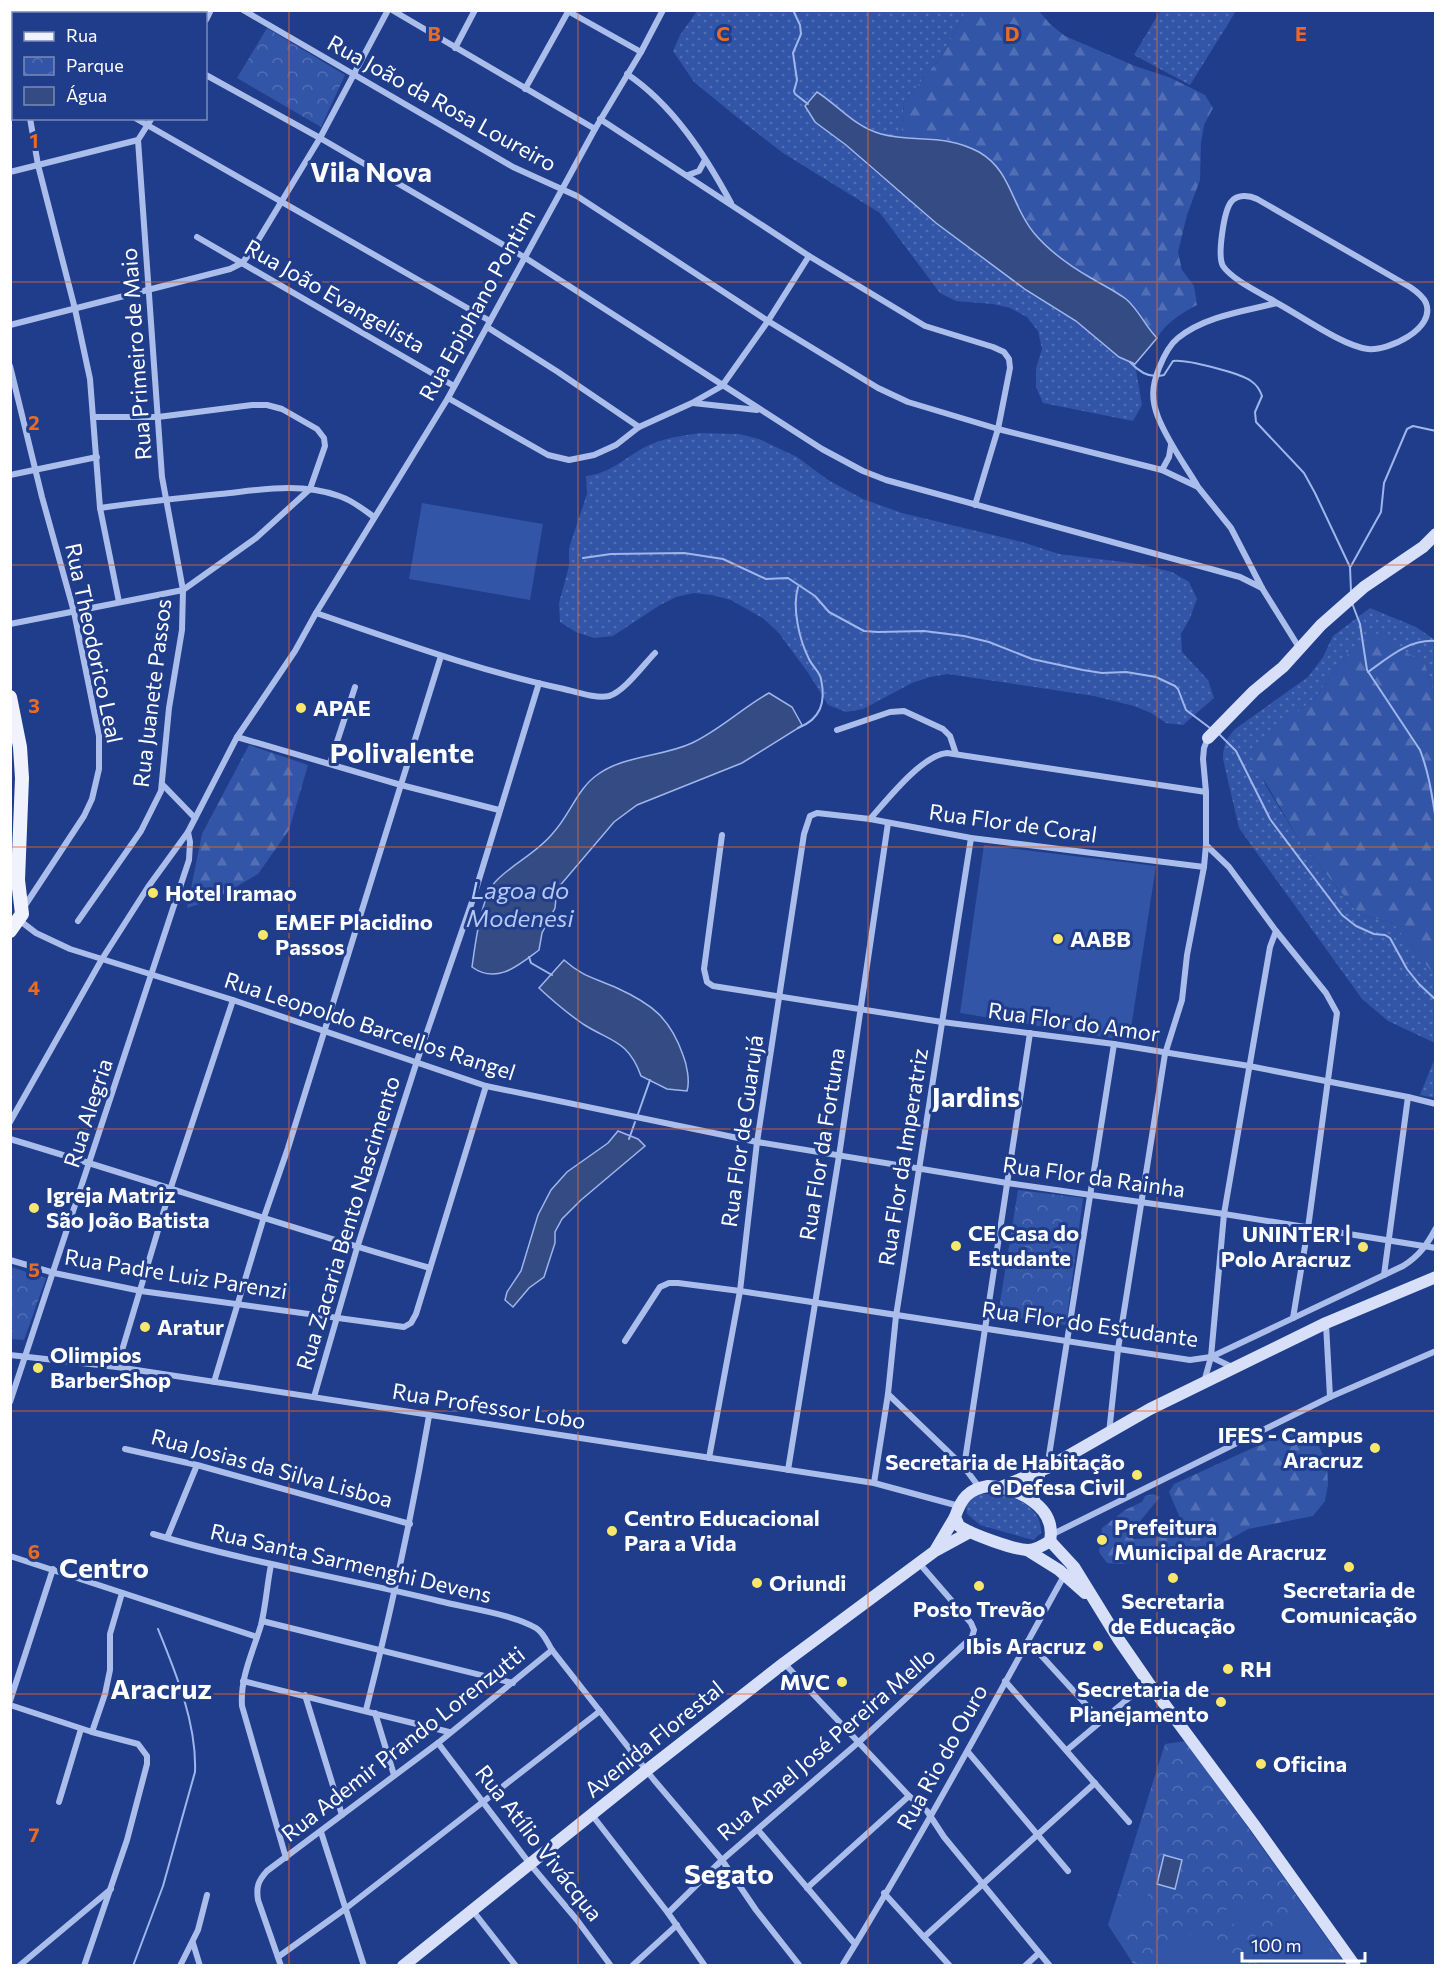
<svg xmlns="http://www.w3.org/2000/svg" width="1446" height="1976" viewBox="0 0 1446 1976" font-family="Commissioner,sans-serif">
	<defs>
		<pattern id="grass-dots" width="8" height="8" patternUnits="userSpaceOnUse" patternTransform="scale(1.5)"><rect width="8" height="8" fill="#3355a7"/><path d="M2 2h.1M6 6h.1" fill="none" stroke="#526eb4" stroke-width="1.8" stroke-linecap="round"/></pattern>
		<pattern id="forest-firs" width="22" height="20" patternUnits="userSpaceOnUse" patternTransform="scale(1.5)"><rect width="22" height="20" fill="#3355a7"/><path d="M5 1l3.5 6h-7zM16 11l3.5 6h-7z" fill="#526eb4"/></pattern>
		<pattern id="park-crowns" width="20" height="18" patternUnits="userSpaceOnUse" patternTransform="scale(1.5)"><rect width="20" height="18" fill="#3355a7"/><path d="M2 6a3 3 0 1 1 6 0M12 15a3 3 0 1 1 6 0" fill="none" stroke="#526eb4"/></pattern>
	</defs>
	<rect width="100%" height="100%" fill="#1f3d8a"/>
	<g fill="url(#grass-dots)">
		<path d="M697 11H966L941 57 904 102 901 137 883 135 863 128 848 116 805 106 815 122 846 145 873 170 981 257 1026 290 1076 321 1119 357 1135 364 1142 405 1133 421 1043 403 1036 387V368L1042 349 1038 331 1027 317 1010 308 993 304 956 301 940 293 880 213 783 153 738 118 694 82 673 51 680 35Z"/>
		<path d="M1160 11H1236L1190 85 1134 55Z"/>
		<path d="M700 433 739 434 759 439 797 457 828 480 863 499 902 513 1022 542 1059 554 1139 564 1172 572 1189 582 1197 599 1190 618 1181 634 1182 652 1208 680 1214 698 1183 725 1166 723 1151 713 1134 706 1094 696 948 674 930 677 912 683 863 709 846 712 828 705 809 674 778 632 764 619 731 600 712 595 694 593 676 597 660 605 613 636 594 638 576 632 560 622 559 603 569 566V548L587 494 586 476C610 474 626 457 645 447 662 438 681 436 700 433Z"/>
		<path d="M1370 608 1416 627 1435 640V699L1425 664 1350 651 1313 700 1260 741 1252 751 1266 786 1301 843 1359 914 1393 923 1432 971 1435 969V1043L1388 1021 1362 999 1239 828 1223 759C1223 746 1226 739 1235 729L1308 677 1323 657 1333 636Z"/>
		<path d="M1435 1058V1098L1420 1095Z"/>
		<path d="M982 1494C1007 1493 1042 1502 1041 1533L1033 1540 980 1525 967 1514 966 1504 974 1495Z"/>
	</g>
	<g fill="url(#forest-firs)">
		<path d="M966 11H1039L1050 24 1065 36 1135 66 1171 78 1205 95 1213 108 1204 125 1201 143 1200 180 1187 215 1178 252 1182 270 1194 286 1197 305C1180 314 1167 322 1157 338L1148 329 1140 313 1108 288 1075 268 1043 245 1020 213 1006 178 978 152 961 144 942 139 901 137 904 102 941 57Z"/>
		<path d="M1374 632 1425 664 1435 699 1436 969 1432 972 1393 923 1359 914 1301 843 1254 763 1252 751 1259 741 1313 700 1350 651Z"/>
		<path d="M249 745 308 765 289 830 258 874 215 899 187 908 202 834Z"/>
		<path d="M1290 1431 1314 1436 1327 1463 1328 1485 1325 1501 1313 1516 1248 1529 1207 1552 1121 1564 1107 1563 1099 1552 1102 1528 1125 1510 1142 1502 1145 1496 1153 1494 1160 1497 1131 1532 1133 1539C1149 1539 1171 1536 1183 1525L1169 1492 1174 1484Z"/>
	</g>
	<g fill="url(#park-crowns)">
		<path d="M267 28 345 75 321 127 237 78Z"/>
		<path d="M1018 1190 1083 1198 1066 1325 998 1315Z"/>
		<path d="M11 1267 46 1278 24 1340 11 1339Z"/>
		<path d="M1186 1741 1346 1965H1134L1108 1925 1165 1744Z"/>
	</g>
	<g fill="#3355a7">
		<path d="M422 503 543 524 530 600 409 579Z"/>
		<path d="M984 845 1156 866 1129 1041 960 1013Z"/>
		<path d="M1125 1884 1149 1891 1135 1933 1112 1926Z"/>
		<path d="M1257 1891 1271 1911 1239 1932 1225 1911Z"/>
		<path d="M1301 1908 1341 1965H1263L1247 1942Z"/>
		<path d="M1207 1924 1235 1965H1149L1148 1963Z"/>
	</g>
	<g fill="#354b84" stroke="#9fb6ec" stroke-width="1.5">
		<path d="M817 92C839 106 855 127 881 134 915 143 944 133 979 152 1012 171 1011 206 1034 233 1049 251 1070 266 1091 278 1103 285 1115 291 1126 299 1140 311 1144 325 1157 338L1135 364 1119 357 1076 321 1026 290 936 223 846 145 815 122 805 106Z"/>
		<path d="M769 693 792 707 802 725 800 727 742 763 637 805 614 822 557 889 555 908 542 933 539 950C519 965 497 985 472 967 475 945 481 895 497 880 514 863 538 852 553 833 569 816 578 788 597 775 624 755 662 757 692 743 720 730 742 708 769 693Z"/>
		<path d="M564 960C583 977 595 978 617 988 652 1004 670 1018 683 1055 687 1065 690 1081 687 1091L667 1089 641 1076C628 1040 611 1042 583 1024 567 1013 553 1001 539 988Z"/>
		<path d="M618 1131 638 1139 645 1146 581 1200 562 1219 555 1232V1243L544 1277 529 1288 513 1307 505 1300 507 1292 521 1271 538 1215 551 1190 567 1172 608 1143Z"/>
		<path d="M1164 1855 1182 1860 1175 1889 1157 1884Z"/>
	</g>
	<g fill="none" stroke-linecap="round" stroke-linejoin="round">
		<g stroke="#9fb6ec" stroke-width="2">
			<path d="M793 10 800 25 801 34 793 53 797 80 794 91 795 94 808 104"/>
			<path d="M1130 362C1139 372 1150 379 1164 375L1173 361C1186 359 1240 373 1251 381 1257 385 1260 390 1262 396L1255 412 1256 422 1304 473 1315 493 1350 567 1351 591"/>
			<path d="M583 558 611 554 684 553 723 559 766 579 788 578 815 596 829 612 864 631 878 632 924 631 964 636 989 642 1032 659 1083 670 1102 673 1126 672 1156 677 1175 686 1178 689 1186 710 1210 728"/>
			<path d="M1351 566 1381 512 1384 483 1407 429 1413 426 1436 431"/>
			<path d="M798 587C792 608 799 639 809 659 812 666 820 672 821 679 826 702 821 719 798 728"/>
			<path d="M1352 603 1360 624 1367 670 1420 750C1429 773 1432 796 1436 820"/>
			<path d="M1368 672C1389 657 1409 639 1436 641"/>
			<path d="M1218 733 1236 751 1270 819 1342 915 1356 926 1374 934 1385 935 1390 938 1407 969 1419 984 1436 1000"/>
			<path d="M529 957 531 963 552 975"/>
			<path d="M638 1114 650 1080"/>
			<path d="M629 1139 635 1122"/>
			<path d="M133 1966 163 1886 195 1772C197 1724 176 1673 158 1629"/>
		</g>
		<g stroke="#abbeeb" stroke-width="6">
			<path d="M97 10 102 14"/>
			<path d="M243 10 513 167 577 196 768 321 878 388 908 402 998 429 1162 470 1198 487 1231 528 1262 588 1300 649"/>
			<path d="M392 10 595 129"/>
			<path d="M566 10 641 52"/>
			<path d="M37 14 39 10"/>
			<path d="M10 20 14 34"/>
			<path d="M206 20 211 10"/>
			<path d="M455 48 475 10"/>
			<path d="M10 70H14"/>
			<path d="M627 74C673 105 705 155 731 203"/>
			<path d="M206 75 320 138 524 257 822 449 863 471 886 480 1240 577 1262 588"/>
			<path d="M525 89 569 10"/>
			<path d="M30 118 38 165 75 309 90 379 100 508 119 602"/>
			<path d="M135 118 490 321"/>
			<path d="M600 119 809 256 925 326 993 347 1004 352 1009 359 1010 368 998 429 975 505"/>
			<path d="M10 172 138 140"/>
			<path d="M688 175 699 171 705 160"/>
			<path d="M197 237 454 386"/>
			<path d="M10 325 230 269 242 263 251 252 320 138 388 10"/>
			<path d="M487 327 558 372 639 427"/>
			<path d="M10 366 42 497 74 612 99 736V769L92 799 84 816 24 907"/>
			<path d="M448 398 548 455 569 460 594 455 616 445 639 427 692 403 722 386 768 321 809 256"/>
			<path d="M693 403 757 410"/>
			<path d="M1162 470 1169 457 1171 445"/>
			<path d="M10 475 97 457"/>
			<path d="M1197 485C1183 462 1168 442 1158 417 1151 399 1152 386 1159 368 1163 358 1169 345 1178 338 1205 316 1245 311 1277 303 1301 316 1343 346 1368 349 1388 351 1436 329 1426 303 1423 296 1416 291 1410 287L1257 199C1249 195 1237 194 1231 202 1224 211 1217 256 1223 266 1232 280 1263 294 1277 303"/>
			<path d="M100 508C140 502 180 498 220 494 260 490 299 482 339 496 352 500 363 509 374 517"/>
			<path d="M316 613C398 641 479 671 564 689 577 692 596 699 609 696 624 692 644 664 655 653"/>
			<path d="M10 624 183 590 256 538 310 489 325 446 324 438 317 429 282 409 267 405H252L158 417H94"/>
			<path d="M837 730 890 712 904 711 943 729 950 736 956 754"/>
			<path d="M237 737 401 785 499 810"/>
			<path d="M330 763 355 687"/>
			<path d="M163 785 195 818"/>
			<path d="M870 819C887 800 922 755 947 753L1206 792"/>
			<path d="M722 835 704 969 707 982 713 986 942 1022 1114 1044 1249 1066 1408 1097 1436 1104"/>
			<path d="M1206 845 1229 867 1276 931 1326 993 1337 1013 1308 1228 1293 1318"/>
			<path d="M19 920 36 933 70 949 233 1000 486 1086 757 1142 1007 1183 1224 1214 1436 1248"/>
			<path d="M78 921 141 831 161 791 169 708 182 630 183 590 162 477 138 140 152 118"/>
			<path d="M10 1122 102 959 148 887 188 832 237 737 295 651 316 613 448 398 595 129 641 52 663 10"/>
			<path d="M10 1139C151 1181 289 1228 430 1268"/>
			<path d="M10 1260 54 1273 141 1291 404 1327 411 1323 416 1314 486 1086"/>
			<path d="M1384 1275 1408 1097"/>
			<path d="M1326 1324 1330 1397"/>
			<path d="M625 1341 660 1287 669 1283H678L740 1291 1190 1360 1211 1357 1403 1266C1419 1256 1427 1245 1436 1228"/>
			<path d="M10 1355 117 1367 874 1483 959 1506"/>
			<path d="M1211 1357 1232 1367"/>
			<path d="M117 1367 171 1187 233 1000"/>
			<path d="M214 1382 264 1217 288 1148 441 656"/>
			<path d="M1204 1382 1211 1357 1224 1214 1270 947 1276 931"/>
			<path d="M888 1394 964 1467"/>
			<path d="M314 1397 357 1248 417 1061 473 899 539 683"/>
			<path d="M10 1402 189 860 190 842 188 832"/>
			<path d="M1109 1433 1118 1349 1165 1054 1182 1000 1187 955 1204 867 1206 845V792L1203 759 1204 748 1208 738"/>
			<path d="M125 1449 197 1465 410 1524"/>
			<path d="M709 1458 740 1291 757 1142 804 834 810 816 817 813 870 819 971 838 1204 867"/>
			<path d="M1047 1468 1114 1044"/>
			<path d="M788 1470 839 1156 888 823"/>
			<path d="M874 1483 888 1394 896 1316 971 838"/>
			<path d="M979 1487 964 1467 1030 1033"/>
			<path d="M153 1534C247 1562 344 1578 439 1601 466 1608 512 1614 536 1628 544 1633 547 1642 552 1650L654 1780 722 1860 756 1910 800 1966"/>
			<path d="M1051 1535 1330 1397 1436 1351"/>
			<path d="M167 1538 197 1465"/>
			<path d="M10 1556 257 1637"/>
			<path d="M271 1565C267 1584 266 1605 261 1625 253 1652 240 1677 242 1706L286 1858"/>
			<path d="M262 1621 513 1683"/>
			<path d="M1028 1641 1101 1721"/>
			<path d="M784 1663 909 1796 927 1811 944 1837 1050 1966"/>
			<path d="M243 1681 449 1732"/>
			<path d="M1005 1681 1129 1822"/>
			<path d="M305 1695 342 1815"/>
			<path d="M10 1701 53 1569"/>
			<path d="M10 1705 92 1732 138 1744 147 1756V1764L127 1840 84 1966"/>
			<path d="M366 1710C391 1612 412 1515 429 1416"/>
			<path d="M375 1713 394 1775"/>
			<path d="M92 1732 105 1694 110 1670V1634L122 1593"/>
			<path d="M438 1743 530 1864 577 1920 611 1966"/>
			<path d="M1067 1750 1148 1682"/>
			<path d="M968 1752 1068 1871"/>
			<path d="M59 1802 81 1729"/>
			<path d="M592 1815 668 1913 705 1966"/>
			<path d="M758 1830 855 1944"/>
			<path d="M321 1832 364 1966"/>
			<path d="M807 1888 909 1796"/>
			<path d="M884 1893 950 1966"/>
			<path d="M473 1911 516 1966"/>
			<path d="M668 1913 722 1860 860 1741 972 1637 974 1630 971 1623 919 1563"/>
			<path d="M924 1937 1095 1783"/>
			<path d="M193 1943 200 1966"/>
			<path d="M278 1957 345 1909 600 1711"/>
			<path d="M19 1966 111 1889"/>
			<path d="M180 1966 198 1930 207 1895"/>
			<path d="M281 1966 258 1900C256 1887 258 1881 267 1871L438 1743 552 1650"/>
			<path d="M632 1966 677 1925"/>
			<path d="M842 1966C921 1838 992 1706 1065 1574L1074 1567"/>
			<path d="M1025 1966 1039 1953"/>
		</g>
		<g stroke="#d7e0f8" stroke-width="12">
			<path d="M1208 738 1254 691 1283 667 1321 625 1364 587 1423 547 1436 534"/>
			<path d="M988 1486C1016 1488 1057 1505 1050 1541 1044 1545 1036 1550 1028 1550 1014 1550 971 1534 959 1526L955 1517C961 1499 968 1489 988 1486Z"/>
			<path d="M1001 1487 1047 1468 1150 1409 1326 1323 1436 1277"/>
			<path d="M1033 1501 1040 1471"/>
			<path d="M1050 1541 1074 1567 1119 1640 1148 1682 1255 1826 1355 1966"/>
			<path d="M936 1549 955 1517"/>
			<path d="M1027 1550 1059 1570 1085 1593"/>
			<path d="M403 1966 647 1770 784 1663 935 1551 970 1532"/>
		</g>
		<path stroke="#f0f3fe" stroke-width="14" d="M10 697 20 747 22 778 18 880 22 914 10 931"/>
	</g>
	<path fill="none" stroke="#ea6a24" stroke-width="1.5" stroke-opacity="0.55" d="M289 10V1966M578 10V1966M868 10V1966M1157 10V1966M10 282H1436M10 565H1436M10 847H1436M10 1129H1436M10 1411H1436M10 1694H1436"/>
	<g fill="#f9e76b" stroke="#1f3d8a" stroke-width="2">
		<circle cx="301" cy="708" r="6"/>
		<circle cx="153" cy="893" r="6"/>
		<circle cx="263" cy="935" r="6"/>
		<circle cx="1058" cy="939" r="6"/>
		<circle cx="34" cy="1208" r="6"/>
		<circle cx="956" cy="1246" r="6"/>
		<circle cx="1363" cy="1247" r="6"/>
		<circle cx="145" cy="1327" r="6"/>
		<circle cx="38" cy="1368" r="6"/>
		<circle cx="1375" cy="1448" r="6"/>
		<circle cx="1137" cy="1475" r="6"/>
		<circle cx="612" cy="1531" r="6"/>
		<circle cx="1102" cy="1540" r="6"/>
		<circle cx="1349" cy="1567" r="6"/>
		<circle cx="1173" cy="1578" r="6"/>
		<circle cx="757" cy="1583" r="6"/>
		<circle cx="979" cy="1586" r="6"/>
		<circle cx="1098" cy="1646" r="6"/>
		<circle cx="1228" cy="1669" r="6"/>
		<circle cx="842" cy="1682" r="6"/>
		<circle cx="1221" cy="1702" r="6"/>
		<circle cx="1261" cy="1764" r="6"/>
	</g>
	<g text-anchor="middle" stroke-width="6" stroke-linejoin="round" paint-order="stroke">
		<g font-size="22" fill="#fff" stroke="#1f3d8a">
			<text transform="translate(442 103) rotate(29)" y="8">Rua João da Rosa Loureiro</text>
			<text transform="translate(335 296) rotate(30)" y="8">Rua João Evangelista</text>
			<text transform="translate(477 305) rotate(-61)" y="8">Rua Epiphano Pontim</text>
			<text transform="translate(136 354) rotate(-94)" y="8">Rua Primeiro de Maio</text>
			<text transform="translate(94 643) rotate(78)" y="8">Rua Theodorico Leal</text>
			<text transform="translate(152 693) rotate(-83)" y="8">Rua Juanete Passos</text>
			<text transform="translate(1013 823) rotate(8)" y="8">Rua Flor de Coral</text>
			<text transform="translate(1074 1022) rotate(8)" y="8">Rua Flor do Amor</text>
			<text transform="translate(370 1026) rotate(18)" y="8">Rua Leopoldo Barcellos Rangel</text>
			<text transform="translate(88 1113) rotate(-72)" y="8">Rua Alegria</text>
			<text transform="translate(742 1131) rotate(-82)" y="8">Rua Flor de Guarujá</text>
			<text transform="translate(822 1144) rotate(-81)" y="8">Rua Flor da Fortuna</text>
			<text transform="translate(903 1157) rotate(-81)" y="8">Rua Flor da Imperatriz</text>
			<text transform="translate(1094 1177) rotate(8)" y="8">Rua Flor da Rainha</text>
			<text transform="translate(348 1223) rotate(-73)" y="8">Rua Zacaria Bento Nascimento</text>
			<text transform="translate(176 1274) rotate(9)" y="8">Rua Padre Luiz Parenzi</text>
			<text transform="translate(1090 1324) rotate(8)" y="8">Rua Flor do Estudante</text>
			<text transform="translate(489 1406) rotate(9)" y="8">Rua Professor Lobo</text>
			<text transform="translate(272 1468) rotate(15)" y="8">Rua Josias da Silva Lisboa</text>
			<text transform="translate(351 1563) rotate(13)" y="8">Rua Santa Sarmenghi Devens</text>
			<text transform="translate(654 1739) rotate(-39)" y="8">Avenida Florestal</text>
			<text transform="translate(403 1744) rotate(-38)" y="8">Rua Ademir Prando Lorenzutti</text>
			<text transform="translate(826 1744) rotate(-41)" y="8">Rua Anael José Pereira Mello</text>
			<text transform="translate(942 1757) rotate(-61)" y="8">Rua Rio do Ouro</text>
			<text transform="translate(539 1843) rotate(52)" y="8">Rua Atílio Vivácqua</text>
		</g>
		<g font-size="22" font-weight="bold" fill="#fff" stroke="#1f3d8a" text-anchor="start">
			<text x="313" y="716">APAE</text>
			<text x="165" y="901">Hotel Iramao</text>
			<text x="275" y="930">EMEF Placidino<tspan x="275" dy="25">Passos</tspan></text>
			<text x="1070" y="947">AABB</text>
			<text x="46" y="1203">Igreja Matriz<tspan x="46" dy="25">São João Batista</tspan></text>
			<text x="968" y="1241">CE Casa do<tspan x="968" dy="25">Estudante</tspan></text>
			<text x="1351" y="1242" text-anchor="end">UNINTER |<tspan x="1351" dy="25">Polo Aracruz</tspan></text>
			<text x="157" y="1335">Aratur</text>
			<text x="50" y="1363">Olimpios<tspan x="50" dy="25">BarberShop</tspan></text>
			<text x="1363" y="1443" text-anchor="end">IFES - Campus<tspan x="1363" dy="25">Aracruz</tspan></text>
			<text x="1125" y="1470" text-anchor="end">Secretaria de Habitação<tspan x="1125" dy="25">e Defesa Civil</tspan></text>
			<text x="624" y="1526">Centro Educacional<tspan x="624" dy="25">Para a Vida</tspan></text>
			<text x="1114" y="1535">Prefeitura<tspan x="1114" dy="25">Municipal de Aracruz</tspan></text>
			<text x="769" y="1591">Oriundi</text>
			<text x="1349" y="1598" text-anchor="middle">Secretaria de<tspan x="1349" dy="25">Comunicação</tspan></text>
			<text x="1173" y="1609" text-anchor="middle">Secretaria<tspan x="1173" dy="25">de Educação</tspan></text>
			<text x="979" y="1617" text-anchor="middle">Posto Trevão</text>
			<text x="1086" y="1654" text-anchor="end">Ibis Aracruz</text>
			<text x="1240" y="1677">RH</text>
			<text x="830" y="1690" text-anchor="end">MVC</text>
			<text x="1209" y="1697" text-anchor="end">Secretaria de<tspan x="1209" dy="25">Planejamento</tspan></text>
			<text x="1273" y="1772">Oficina</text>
		</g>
		<g font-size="24" font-style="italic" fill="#b7c8f2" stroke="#1f3d8a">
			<text x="520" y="899">Lagoa do<tspan x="520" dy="28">Modenesi</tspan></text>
		</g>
		<g font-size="28" font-weight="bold" fill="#fff" stroke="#1f3d8a">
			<text x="371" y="182">Vila Nova</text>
			<text x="402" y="763">Polivalente</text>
			<text x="976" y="1107">Jardins</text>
			<text x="104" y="1578">Centro</text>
			<text x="161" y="1699">Aracruz</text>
			<text x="729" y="1884">Segato</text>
		</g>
	</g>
	<g font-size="20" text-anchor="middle" font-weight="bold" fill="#ea6a24" stroke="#1f3d8a" stroke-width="6" stroke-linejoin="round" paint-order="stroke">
		<text x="434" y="41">B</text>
		<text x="723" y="41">C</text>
		<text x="1012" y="41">D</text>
		<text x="1301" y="41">E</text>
		<text x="34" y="148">1</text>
		<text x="34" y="430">2</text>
		<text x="34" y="713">3</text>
		<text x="34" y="995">4</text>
		<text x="34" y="1277">5</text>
		<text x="34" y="1559">6</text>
		<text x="34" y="1842">7</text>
	</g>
	<rect width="1446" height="1976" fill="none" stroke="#ffffff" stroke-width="24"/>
	<rect x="12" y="12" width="195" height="108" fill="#1f3d8a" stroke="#798bb9" stroke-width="1.5"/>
	<rect x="24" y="32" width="30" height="9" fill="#f0f3fe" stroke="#798bb9" stroke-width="1.5"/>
	<text x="66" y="42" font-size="18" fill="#ffffff">Rua</text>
	<rect x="24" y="57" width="30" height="18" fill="url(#park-crowns)" stroke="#798bb9" stroke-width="1.5"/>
	<text x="66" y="72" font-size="18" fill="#ffffff">Parque</text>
	<rect x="24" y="87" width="30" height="18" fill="#354b84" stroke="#798bb9" stroke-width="1.5"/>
	<text x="66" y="102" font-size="18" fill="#ffffff">Água</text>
	<path d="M1242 1952v9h123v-9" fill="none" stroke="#ffffff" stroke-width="3"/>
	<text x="1251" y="1952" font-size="18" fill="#ffffff" stroke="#1f3d8a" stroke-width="4.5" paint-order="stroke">100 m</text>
</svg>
